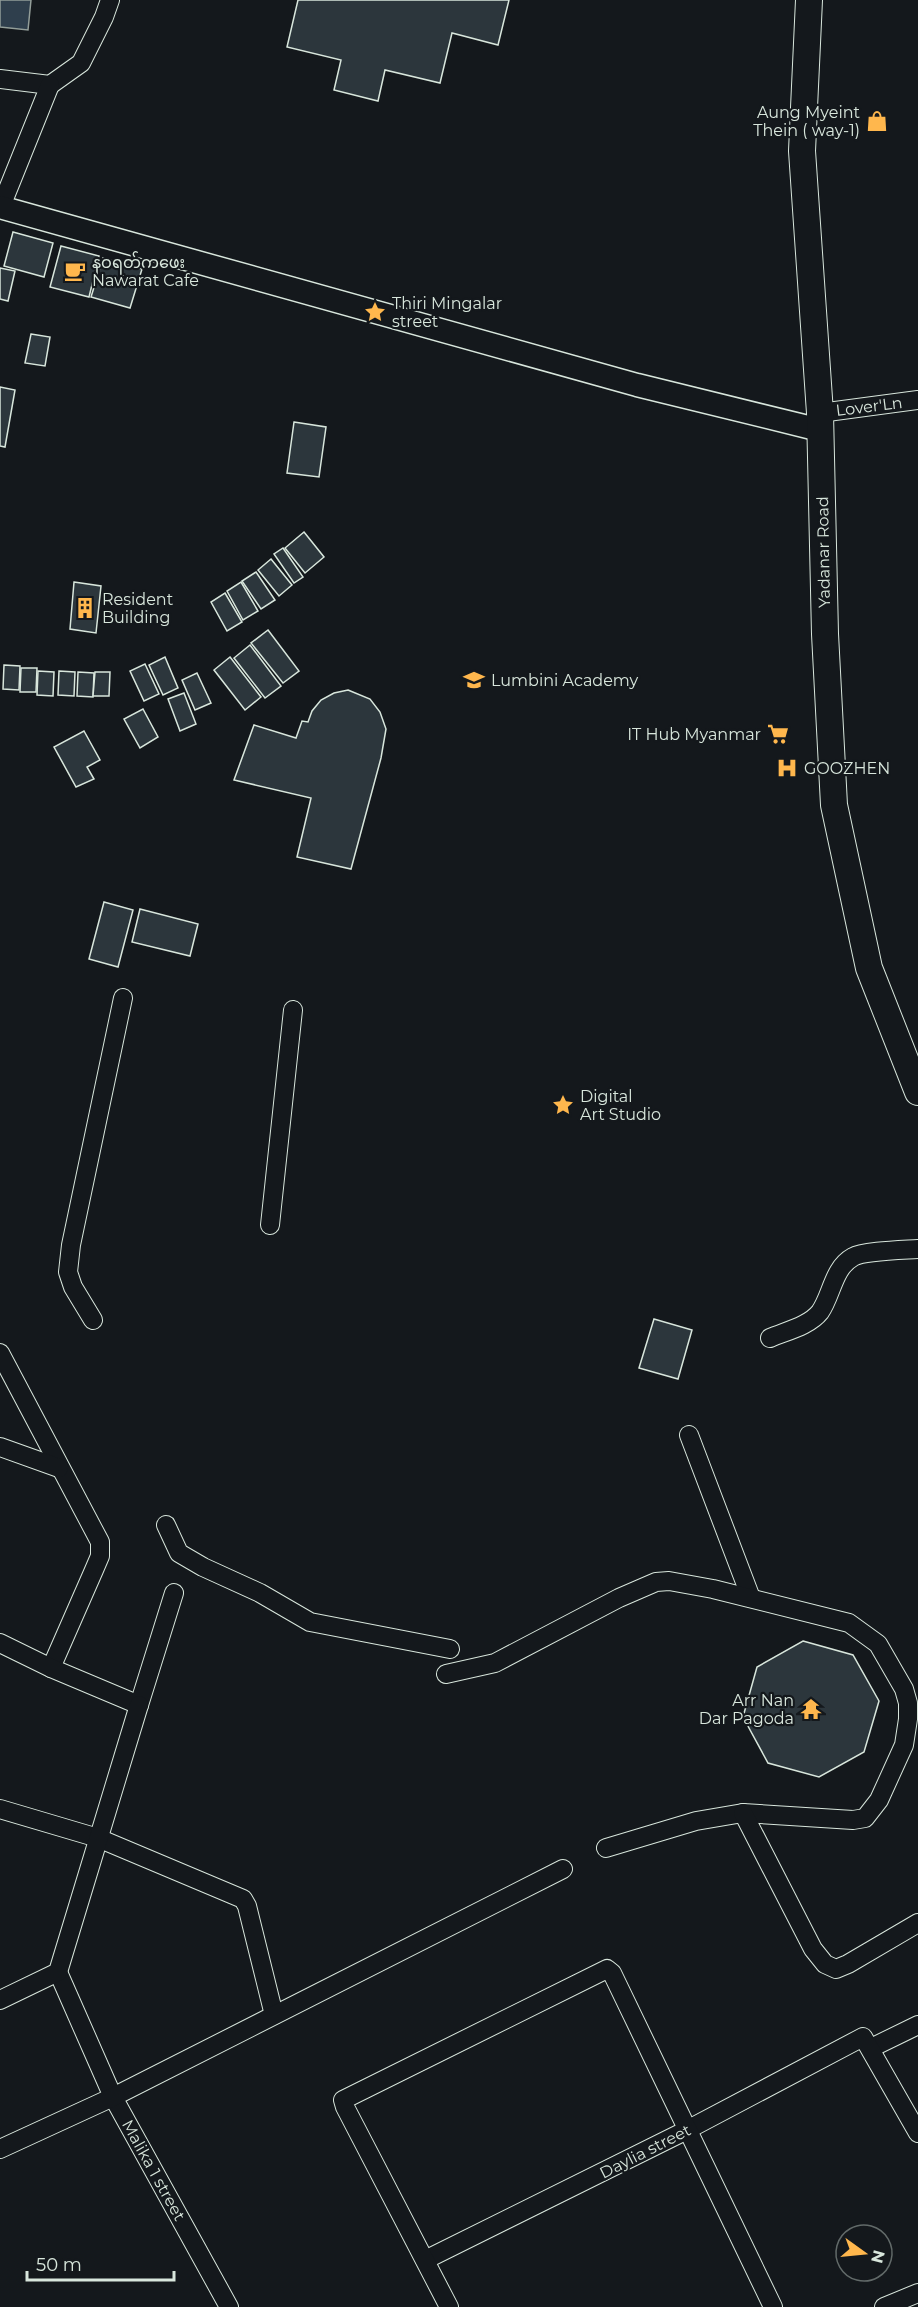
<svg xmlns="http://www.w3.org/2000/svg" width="918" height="2307" viewBox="0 0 918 2307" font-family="Montserrat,'Noto Sans Myanmar',sans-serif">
	<rect width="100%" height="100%" fill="#14181c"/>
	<path fill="#2f3f4d" stroke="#939e99" stroke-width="1.5" d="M0 0H31L28 30 0 27Z"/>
	<g fill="#2c363c" stroke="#d8e6dc" stroke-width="1.5">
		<path d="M298 0H509L498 45 452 33 440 83 385 70 378 101 334 90 341 60 287 47Z"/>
		<path d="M13 232 53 243 44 277 4 266Z"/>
		<path d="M61 246 99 256 89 297 50 287Z"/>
		<path d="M103 258 142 269 130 308 91 297Z"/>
		<path d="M0 268 15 271 8 301 0 299Z"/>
		<path d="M31 334 50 337 45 366 25 363Z"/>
		<path d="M0 387 15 390 5 447 0 446Z"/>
		<path d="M294 422 326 427 319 477 287 473Z"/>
		<path d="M304 532 324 557 305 573 285 548Z"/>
		<path d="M283 548 303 577 294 583 274 554Z"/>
		<path d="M271 559 292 585 279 596 258 570Z"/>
		<path d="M256 572 275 600 261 609 242 581Z"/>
		<path d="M74 582 101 586 96 633 70 629Z"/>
		<path d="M241 582 258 611 243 620 227 591Z"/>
		<path d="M225 593 242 622 227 631 211 602Z"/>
		<path d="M268 630 299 671 283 683 251 643Z"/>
		<path d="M250 645 281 686 265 698 234 658Z"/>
		<path d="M165 657 178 688 163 695 149 665Z"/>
		<path d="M230 657 261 697 245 710 214 670Z"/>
		<path d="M145 664 159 694 144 701 130 671Z"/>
		<path d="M4 665 20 666 19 690 3 689Z"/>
		<path d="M21 668H37L36 692H20Z"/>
		<path d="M38 671 54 672 53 696 37 695Z"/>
		<path d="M59 671 75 672 74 696 58 695Z"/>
		<path d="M78 672 94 673 93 697 77 696Z"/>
		<path d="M95 672H110L109 696H93Z"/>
		<path d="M197 673 211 703 195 710 182 680Z"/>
		<path d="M348 690 370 699 380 712 386 729 381 758 351 869 297 857 311 798 234 780 254 725 296 738 302 721 308 722 312 711 321 700 334 693Z"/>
		<path d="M184 693 196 724 180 731 168 699Z"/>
		<path d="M143 709 158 737 140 748 124 719Z"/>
		<path d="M84 731 100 760 87 767 94 779 76 787 54 747Z"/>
		<path d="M104 902 133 910 118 967 89 959Z"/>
		<path d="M140 909 198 924 190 956 132 942Z"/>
		<path d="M654 1319 692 1330 678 1379 639 1368Z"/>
		<path d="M803 1641 853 1655 879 1701 864 1752 819 1777 768 1763 743 1717 757 1667Z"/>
	</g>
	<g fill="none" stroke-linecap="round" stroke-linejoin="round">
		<defs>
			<g id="minor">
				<path d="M0 79 50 85 81 63 104 17 110 0"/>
				<path d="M0 209 50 85"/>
				<path d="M820 413 918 400"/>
				<path d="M270 1225 293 1010"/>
				<path d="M93 1320 73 1287 68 1272 71 1245 123 998"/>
				<path d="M770 1338C786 1331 809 1326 820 1312 832 1295 833 1268 853 1257 863 1251 904 1250 918 1249"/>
				<path d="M0 1353 100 1542V1556L94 1570 51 1668"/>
				<path d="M689 1435 751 1598"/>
				<path d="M0 1447 59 1468"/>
				<path d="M166 1525 179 1553 203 1567 260 1593 310 1622 450 1649"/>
				<path d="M0 1643 51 1668 139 1705 174 1593"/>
				<path d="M446 1674 495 1663 619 1598 656 1582 669 1581 713 1589 849 1623 878 1644 904 1689 908 1703V1719L904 1745 879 1800 865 1818 853 1820 743 1813 696 1821 606 1848"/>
				<path d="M0 1809 98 1838 243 1899 247 1906 274 2015"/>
				<path d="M743 1813 813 1949 825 1964 836 1969 848 1964 918 1923"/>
				<path d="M58 1972 113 2097 229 2307"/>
				<path d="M0 2000 58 1972 139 1705"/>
				<path d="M871 2048 918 2025"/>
				<path d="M0 2149 113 2097 563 1869"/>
				<path d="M425 2260 687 2130 863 2037 918 2133"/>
				<path d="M449 2307 345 2107 343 2100 607 1969 612 1973 773 2307"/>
				<path d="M884 2307 918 2293"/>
			</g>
			<path id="tertiary" d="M0 207 637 385 820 430"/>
			<path id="secondary" d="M809 0 802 151 820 413 825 634 834 805 869 968 918 1092"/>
		</defs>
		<use href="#minor" stroke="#d8e6dc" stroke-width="20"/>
		<use href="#tertiary" stroke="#d8e6dc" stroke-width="25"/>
		<use href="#secondary" stroke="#d8e6dc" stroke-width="28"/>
		<use href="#minor" stroke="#14181c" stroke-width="18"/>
		<use href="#tertiary" stroke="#14181c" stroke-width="22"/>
		<use href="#secondary" stroke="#14181c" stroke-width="26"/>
	</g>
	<defs>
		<symbol id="shop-bare" viewBox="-9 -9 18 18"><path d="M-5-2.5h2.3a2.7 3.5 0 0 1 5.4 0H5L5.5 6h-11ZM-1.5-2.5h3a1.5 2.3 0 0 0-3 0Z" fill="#ffb74d" stroke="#14181c" stroke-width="2.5" paint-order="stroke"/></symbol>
		<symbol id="cafe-bare" viewBox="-9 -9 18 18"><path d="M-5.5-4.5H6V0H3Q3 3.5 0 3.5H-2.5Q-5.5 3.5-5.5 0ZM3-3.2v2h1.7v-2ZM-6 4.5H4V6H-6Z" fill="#ffb74d" stroke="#14181c" stroke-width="2.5" paint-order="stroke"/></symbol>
		<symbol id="sight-bare" viewBox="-9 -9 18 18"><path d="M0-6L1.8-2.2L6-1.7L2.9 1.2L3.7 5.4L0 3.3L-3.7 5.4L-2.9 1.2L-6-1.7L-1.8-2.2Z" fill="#ffb74d" stroke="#14181c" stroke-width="2.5" paint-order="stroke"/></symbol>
		<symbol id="building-bare" viewBox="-9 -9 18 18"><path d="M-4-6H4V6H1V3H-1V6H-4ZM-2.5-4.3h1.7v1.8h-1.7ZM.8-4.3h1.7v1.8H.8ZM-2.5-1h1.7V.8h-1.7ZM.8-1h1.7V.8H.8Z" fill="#ffb74d" stroke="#14181c" stroke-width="2.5" paint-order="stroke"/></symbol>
		<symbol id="school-bare" viewBox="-9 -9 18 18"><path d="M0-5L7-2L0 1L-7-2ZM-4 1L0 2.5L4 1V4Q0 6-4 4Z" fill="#ffb74d" stroke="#14181c" stroke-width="2.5" paint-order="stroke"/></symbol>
		<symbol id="supermarket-bare" viewBox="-9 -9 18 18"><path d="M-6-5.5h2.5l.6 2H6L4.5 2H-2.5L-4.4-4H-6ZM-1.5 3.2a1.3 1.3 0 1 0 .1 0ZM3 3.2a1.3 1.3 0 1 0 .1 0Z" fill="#ffb74d" stroke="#14181c" stroke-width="2.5" paint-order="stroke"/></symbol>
		<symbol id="hospital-bare" viewBox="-9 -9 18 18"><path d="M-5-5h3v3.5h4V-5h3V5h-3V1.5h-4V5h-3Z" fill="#ffb74d" stroke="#14181c" stroke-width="2.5" paint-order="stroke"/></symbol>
		<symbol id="temple-bare" viewBox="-9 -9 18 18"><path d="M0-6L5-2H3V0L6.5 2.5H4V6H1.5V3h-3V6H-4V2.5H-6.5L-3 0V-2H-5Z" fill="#ffb74d" stroke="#14181c" stroke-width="2.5" paint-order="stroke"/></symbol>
	</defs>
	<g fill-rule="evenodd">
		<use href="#shop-bare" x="862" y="106" width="30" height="30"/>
		<use href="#cafe-bare" x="60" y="256" width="30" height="30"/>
		<use href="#sight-bare" x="360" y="297" width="30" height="30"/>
		<use href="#building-bare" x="70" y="593" width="30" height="30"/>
		<use href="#school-bare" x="459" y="665" width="30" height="30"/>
		<use href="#supermarket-bare" x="763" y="719" width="30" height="30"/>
		<use href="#hospital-bare" x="772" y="753" width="30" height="30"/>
		<use href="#sight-bare" x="548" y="1090" width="30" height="30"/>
		<use href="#temple-bare" x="796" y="1694" width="30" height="30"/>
	</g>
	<g text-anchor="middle" stroke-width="4.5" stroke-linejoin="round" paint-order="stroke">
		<g font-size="16" fill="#d8e6dc" stroke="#14181c" text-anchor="start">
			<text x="860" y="118" text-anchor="end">Aung Myeint<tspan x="860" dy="18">Thein ( way-1)</tspan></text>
			<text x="92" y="268">နဝရတ်ကဖေး<tspan x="92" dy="18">Nawarat Cafe</tspan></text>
			<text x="392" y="309">Thiri Mingalar<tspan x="392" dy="18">street</tspan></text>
			<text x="102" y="605">Resident<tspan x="102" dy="18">Building</tspan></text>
			<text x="491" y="686">Lumbini Academy</text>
			<text x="761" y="740" text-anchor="end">IT Hub Myanmar</text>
			<text x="804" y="774">GOOZHEN</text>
			<text x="580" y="1102">Digital<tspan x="580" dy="18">Art Studio</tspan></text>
			<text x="794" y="1706" text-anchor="end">Arr Nan<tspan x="794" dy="18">Dar Pagoda</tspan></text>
		</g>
		<g font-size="16" fill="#d8e6dc" stroke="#14181c">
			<text transform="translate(869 406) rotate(-7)" y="6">Lover'Ln</text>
			<text transform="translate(823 552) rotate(-91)" y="6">Yadanar Road</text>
			<text transform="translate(645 2151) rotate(-27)" y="6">Daylia street</text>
			<text transform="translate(154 2170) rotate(61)" y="6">Malika 1 street</text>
		</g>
	</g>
	<g transform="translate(864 2253) rotate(105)"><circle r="28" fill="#14181c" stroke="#626a69" stroke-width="1.5"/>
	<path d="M0-4.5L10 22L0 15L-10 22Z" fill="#ffb74d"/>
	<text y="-9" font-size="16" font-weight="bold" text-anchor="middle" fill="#d8e6dc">N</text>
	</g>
	<path d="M27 2271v9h147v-9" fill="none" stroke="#d8e6dc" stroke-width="3"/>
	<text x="36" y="2271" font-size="18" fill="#d8e6dc" stroke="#14181c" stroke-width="4.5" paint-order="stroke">50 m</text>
</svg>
